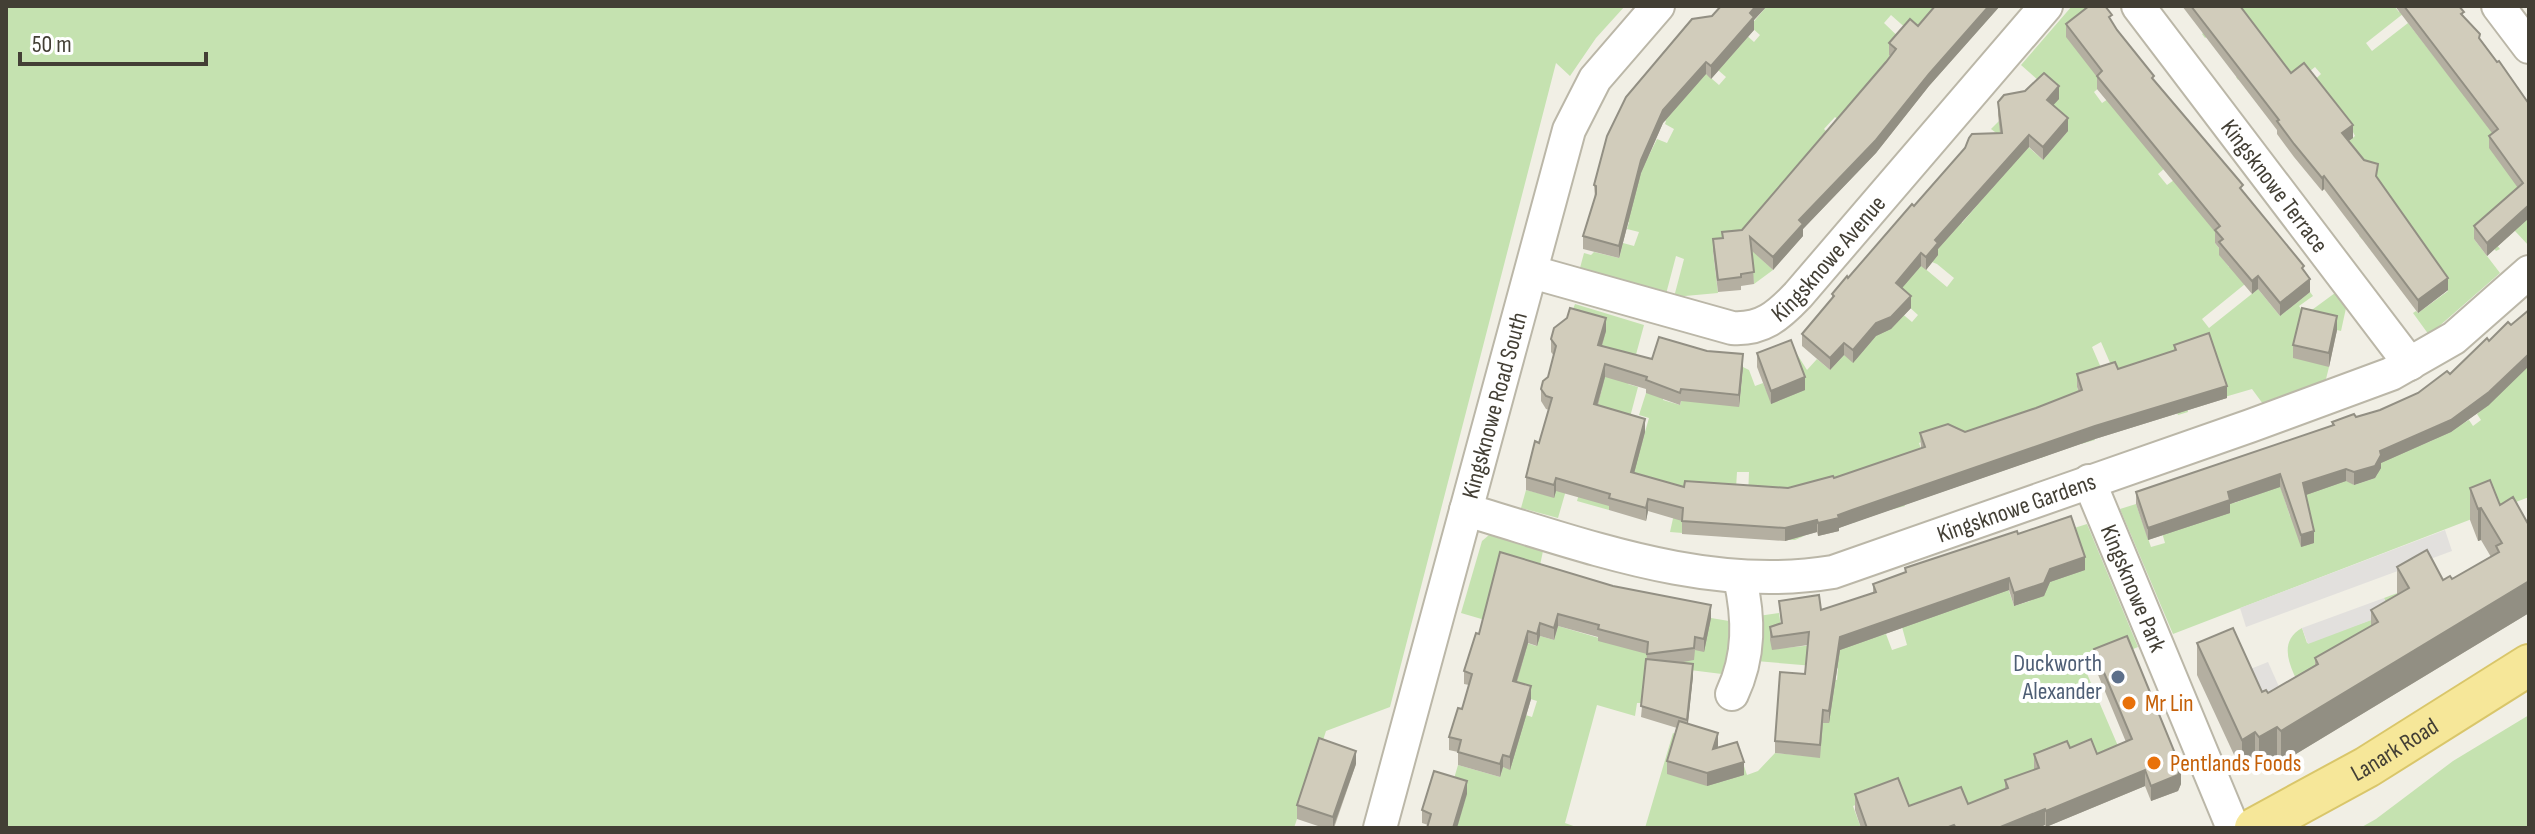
<svg xmlns="http://www.w3.org/2000/svg" width="2535" height="834" viewBox="0 0 2535 834" font-family="'Sofia Sans Condensed',sans-serif">
	<rect width="100%" height="100%" fill="#f1efe5"/>
	<g fill="#c5e2b0">
		<path d="M6 6H1625L1596 38 1570 76 1556 63 1390 707 1326 731 1294 828H6Z"/>
		<path d="M1767 6H1961L1946 64 1891 15 1884 23 1909 47 1889 56 1896 62 1857 136 1835 117 1824 129 1834 139 1758 256 1773 270 1754 284 1749 247 1713 252 1718 293 1674 297 1684 259 1676 256 1666 294 1580 268 1584 253 1591 255 1594 252 1619 258 1623 243 1634 246 1639 232 1627 229 1629 222 1594 212 1639 155 1647 159 1657 139 1667 143 1674 129 1665 124 1666 121 1629 103 1681 52 1719 85 1726 77 1718 70 1744 41 1724 15 1754 42 1760 35 1750 26Z"/>
		<path d="M2072 6H2095L2131 60 2094 92 2102 103 2111 97 2179 156 2158 174 2167 185 2174 180 2218 235 2215 243 2222 252 2220 255 2229 267 2282 254 2202 319 2209 328 2258 289 2280 316 2310 292 2313 296 2299 306 2305 315 2335 293 2346 308 2341 331 2302 322 2329 367 2325 383 2263 404 2252 389 2187 408 2188 412 2178 415 2162 368 2137 425 2101 342 2092 347 2105 377 2077 387 2095 440 2081 444 2068 409 2036 419 2048 455 2041 458 2035 440 1936 444 1952 488 1947 490 1929 439 1919 443 1925 460 1893 471 1905 506 1890 510 1879 476 1856 522 1852 523 1846 506 1794 499 1804 536 1795 540H1782L1748 497 1749 472H1737L1733 537 1670 532 1674 514 1617 481 1609 510 1577 501 1584 476 1571 473 1558 518 1521 508 1526 490 1554 497 1566 456 1590 431 1602 389 1577 369 1552 362 1575 304 1644 325 1628 384 1638 387 1621 451 1638 456 1649 418 1639 415 1646 393 1664 392 1663 400 1680 405 1694 360 1739 407 1743 367 1749 370 1755 386 1763 383 1772 404 1795 351 1807 370 1817 359 1830 370 1844 355 1860 278 1912 322 1918 315 1896 295 1892 241 1947 287 1954 278 1937 264 1932 262 1938 255 1935 252 1959 222 1962 223 1985 196 1999 135 1991 129 1999 121 2043 160 2068 131 2030 98H2058L2021 65Z"/>
		<path d="M2224 6H2394L2399 12 2407 6H2413L2366 43 2372 51 2408 23 2529 179 2517 188 2529 204V246L2501 216 2489 235 2500 249 2496 251 2482 233 2474 239 2500 273 2429 335 2413 313 2416 311 2418 313 2448 291 2392 215 2362 239 2359 236 2393 211 2348 142 2355 136 2353 132 2306 88 2321 74 2315 67 2299 80 2269 57 2238 80 2236 77 2255 62 2236 15 2205 38 2202 34 2223 18Z"/>
		<path d="M2529 365V497L2173 634 2120 509 2136 504 2151 547 2165 543 2161 529 2218 476 2234 503 2275 488 2271 458 2290 516 2301 497 2316 444 2354 485 2375 478 2378 473 2375 463 2431 441 2469 420 2473 426 2481 420 2477 414Z"/>
		<path d="M2087 524 2138 647 2085 669 2130 774 1949 828 1866 801 1853 806 1861 828H1645L1673 733 1741 757 1747 775 1758 771 1775 753 1820 757 1806 677 1837 680 1838 668 1756 661 1758 616 1779 613 1784 648C1817 644 1855 644 1886 634L1892 650 1907 645 1902 627 2001 568 2014 606 2030 601 2071 529Z"/>
		<path d="M1489 535 1543 551 1526 632 1461 613 1482 541Z"/>
		<path d="M2427 582 2415 630 2304 695C2294 673 2274 644 2302 628L2307 643 2390 613 2384 598Z"/>
		<path d="M1711 618 1735 622 1727 670 1722 674 1682 669 1643 703H1637L1635 716 1597 705 1565 823 1579 828H1457L1453 782 1458 765 1500 777 1503 767 1510 769 1469 697 1532 717 1537 701 1508 692 1518 640 1536 646 1540 636 1554 640 1558 626 1599 638Z"/>
		<path d="M2529 715V828H2360L2376 819 2453 761Z"/>
	</g>
	<g fill="#e2e0dd">
		<path d="M2445 530 2452 551 2246 627 2240 608Z"/>
		<path d="M2384 598 2390 613 2308 644 2302 628Z"/>
		<path d="M2268 662 2284 698 2265 707 2248 670Z"/>
	</g>
	<g fill="none" stroke-linecap="round" stroke-linejoin="round">
		<defs>
			<g id="minor">
				<path id="s1" d="M2138 6 2410 364"/>
				<path d="M2498 6 2529 47"/>
				<path id="s2" d="M1532 272 1732 328C1762 330 1778 316 1798 295L2046 6"/>
				<path id="s3" d="M2089 481 2233 828"/>
				<path id="s4" d="M1466 510C1586 545 1707 593 1833 572L2250 426 2391 374 2454 338 2529 272"/>
				<path d="M1732 694C1750 656 1749 618 1740 578"/>
				<path id="s5" d="M1380 828 1569 130 1595 79 1658 6"/>
			</g>
			<g id="major">
				<path id="s6" d="M2255 828 2367 767 2529 665"/>
			</g>
		</defs>
		<use href="#minor" stroke="#bbb7a8" stroke-width="36"/>
		<use href="#major" stroke="#d9c66a" stroke-width="44"/>
		<use href="#minor" stroke="#fff" stroke-width="32"/>
		<use href="#major" stroke="#f6e799" stroke-width="40"/>
	</g>
	<g fill="#b4afa1">
		<path d="M1721 6H1767L1754 20V30L1711 79 1706 74 1663 123 1641 173 1619 258 1583 249V236L1595 198 1594 185 1712 16Z"/>
		<path d="M1935 6H2000L1929 86 1876 153 1803 229V236L1773 270 1752 251 1754 284 1741 286V290L1718 292 1713 251V239L1722 238V232L1742 230 1891 57 1889 55V43L1918 26Z"/>
		<path d="M2182 6H2240L2291 73 2353 138 2348 141 2377 178 2448 290 2418 313 2324 189 2322 191 2294 157 2277 134V130Z"/>
		<path d="M2395 6H2459L2464 17 2529 104V218L2487 256 2474 239V226L2518 188 2489 148V136L2492 133Z"/>
		<path d="M2112 22 2154 81 2304 271 2310 292 2280 316 2258 289 2252 294 2219 255V248L2215 243V232L2097 89V77L2066 37V24Z"/>
		<path d="M2059 99 2053 105 2068 131 2043 160 2029 147 1938 249V255L1926 270 1921 266 1902 288 1911 308 1891 329 1876 336 1853 363 1844 355 1830 370 1802 346V334L1832 299V294L1848 278 1914 206 2000 133 1998 115V102Z"/>
		<path d="M2337 330 2329 367 2293 358V345Z"/>
		<path d="M1606 331 1602 346 1652 359 1743 367 1739 407 1681 401 1680 405 1646 393V389L1605 377 1598 405 1645 432 1634 473 1684 487 1788 488 1834 478 1921 448 1920 433 1965 432 2036 408 2079 392 2077 387V374L2118 369 2174 351V345L2227 398 2095 439 1852 523 1839 528V531L1818 536 1817 532 1785 541 1682 534V521L1648 511 1646 521 1609 510V506L1556 491 1554 498 1526 490V477L1539 443 1549 410 1546 409 1541 401V389L1548 377 1554 356 1551 352V339Z"/>
		<path d="M1757 353 1805 390 1771 404 1757 367Z"/>
		<path d="M2450 374 2489 405 2451 432 2381 463V468L2375 478 2354 485 2346 481 2306 495 2314 543 2301 547 2280 487 2230 504V513L2148 540 2136 504V492L2332 426V422L2356 417 2380 410 2418 393Z"/>
		<path d="M2490 480 2529 613 2281 763 2277 759 2259 769 2255 764 2242 772 2197 675V643L2262 692 2268 693 2315 665V658L2371 626V610L2397 595V567L2443 580 2452 579 2491 557 2481 540 2478 541 2470 520V488Z"/>
		<path d="M2018 534 2085 570 2050 582 2044 596 2014 606 2009 590 1840 650 1829 723H1823L1820 758 1775 753V741L1805 674 1808 645 1772 650 1770 640V627L1781 624 1779 601 1821 610 1873 593V584L1905 572V568Z"/>
		<path d="M1500 552 1711 618 1704 652 1695 650 1694 660 1678 663 1693 676 1688 724 1718 746 1717 748 1744 775 1707 786 1667 774V761L1677 728 1641 717 1647 654 1598 641V637L1558 626 1554 640 1540 636 1537 646 1528 643 1517 682 1531 699 1510 770 1503 767 1500 777 1458 765V752L1449 750V737L1462 709 1469 685 1464 684V671L1479 634Z"/>
		<path d="M2094 649 2181 784 2178 791 2151 801 2145 786 2046 827 2045 825 2038 828H1861L1855 810V794L1909 806 1968 804 2005 789V780L2034 770V754L2070 748 2097 754 2126 742 2094 665Z"/>
		<path d="M1356 764 1334 828H1324L1297 819V805Z"/>
		<path d="M1467 794 1428 825 1422 823V810Z"/>
	</g>
	<g fill="#928f83">
		<path d="M1756 6H1767L1754 20V30L1711 79V66Z"/>
		<path d="M1989 6H2000L1929 86 1876 153 1803 229V236L1773 270V257L1799 220Z"/>
		<path d="M1706 62V74L1663 123 1641 173 1619 258V246L1641 160 1663 110Z"/>
		<path d="M2059 86V99L2047 112V100Z"/>
		<path d="M2068 118V131L2043 160V147Z"/>
		<path d="M2353 125V138L2342 146V133Z"/>
		<path d="M2029 135V147L1938 249V255L1926 270V257L1935 240Z"/>
		<path d="M2324 176V189L2322 191V178Z"/>
		<path d="M2529 205V218L2487 256V243Z"/>
		<path d="M1921 253V266L1896 295V283Z"/>
		<path d="M2258 276V289L2252 294V281Z"/>
		<path d="M2448 278V290L2418 313V300Z"/>
		<path d="M2310 279V292L2280 316V303Z"/>
		<path d="M1911 296V308L1891 329 1876 336 1853 363V350L1876 323Z"/>
		<path d="M2337 316V330L2329 367V353Z"/>
		<path d="M1606 318V331L1598 357V345Z"/>
		<path d="M1844 343V355L1830 370V358Z"/>
		<path d="M1743 354V367L1739 407V395Z"/>
		<path d="M2529 354V366L2489 405 2451 432 2381 463V468L2375 478 2354 485V472L2380 451Z"/>
		<path d="M1605 364V377L1594 416V404Z"/>
		<path d="M1805 377V390L1771 404V391Z"/>
		<path d="M2227 386V398L2095 439 1839 528V531L1818 536V523L1838 515 2095 426Z"/>
		<path d="M1645 419V432L1631 485V472Z"/>
		<path d="M2346 469V481L2303 496V483Z"/>
		<path d="M2280 474V487L2230 504V513L2148 540V528L2228 492Z"/>
		<path d="M1556 478V491L1554 498V485Z"/>
		<path d="M1648 499V511L1646 521V508Z"/>
		<path d="M2481 508V540L2478 541V509Z"/>
		<path d="M1817 520V532L1785 541V528Z"/>
		<path d="M2314 531V543L2301 547V535Z"/>
		<path d="M2085 557V570L2050 582 2044 596 2014 606V593L2050 569Z"/>
		<path d="M2009 578V590L1840 650 1829 723V711L1840 637Z"/>
		<path d="M2529 581V613L2281 763V731Z"/>
		<path d="M1711 605V618L1704 652V639Z"/>
		<path d="M1558 614V626L1554 640V628Z"/>
		<path d="M1540 623V636L1537 646V634Z"/>
		<path d="M1528 631V643L1513 693V681Z"/>
		<path d="M1693 664V676L1687 731V720Z"/>
		<path d="M1531 686V699L1510 770V757Z"/>
		<path d="M2277 727V759L2259 769V737Z"/>
		<path d="M2255 732V764L2242 772V740Z"/>
		<path d="M1718 733V746L1713 762V749Z"/>
		<path d="M1356 751V764L1333 828V817Z"/>
		<path d="M1503 755V767L1500 777V764Z"/>
		<path d="M1744 762V775L1707 786V773Z"/>
		<path d="M2181 768V784L2178 791 2151 801V786Z"/>
		<path d="M2145 770V786L2046 827V811Z"/>
		<path d="M1467 781V794L1457 828H1453Z"/>
		<path d="M2045 809V825L2038 828H1998Z"/>
	</g>
	<g fill="#d1ccbb" stroke="#928f83" stroke-width="2">
		<path d="M1721 6H1756L1750 13 1754 17 1711 66 1706 62 1663 110 1641 160 1619 246 1583 236 1596 194V186L1594 185 1607 136 1626 97 1692 19 1712 16Z"/>
		<path d="M1935 6H1989L1929 74 1876 140 1799 220 1803 224 1773 257 1750 237 1754 272 1741 274V277L1718 280 1713 239 1723 238 1722 232 1742 230 1886 62 1896 49 1889 43 1910 19 1918 26Z"/>
		<path d="M2089 6H2105L2112 15 2109 17 2117 30 2154 76 2152 78 2243 185 2240 188 2304 266 2302 268 2310 279 2280 303 2258 276 2252 281 2219 242 2223 239 2215 230 2220 226 2097 76 2102 71 2066 24Z"/>
		<path d="M2191 6H2240L2291 73 2304 63 2353 125 2342 133 2364 160 2378 164 2376 176 2448 278 2418 300 2324 176 2322 178 2294 144 2277 121 2279 120Z"/>
		<path d="M2404 6H2459L2464 12 2461 14 2480 34 2479 38 2497 62 2499 61 2529 104V205L2487 243 2474 226 2523 183 2489 136 2498 129Z"/>
		<path d="M2044 73 2059 86 2047 100 2068 118 2043 147 2029 135 1935 240 1938 243 1926 257 1921 253 1896 283 1911 296 1891 317 1876 323 1853 350 1844 343 1830 358 1802 334 1834 296 1832 294 1847 276 1848 278 1912 204 1914 206 1965 148 1969 138 1972 134 2002 133 1998 102 2004 95 2025 91Z"/>
		<path d="M1570 308 1606 318 1598 345 1652 359 1659 337 1707 351 1743 354 1739 395 1681 389 1680 393 1646 380 1647 377 1605 364 1594 404 1645 419 1631 472 1684 487 1685 481 1788 488 1833 476 1834 478 1925 447 1920 433 1948 424 1965 432 2036 408 2082 390 2077 374 2115 362 2118 369 2176 350 2174 345 2209 333 2227 386 2095 426 1852 510 1838 515 1839 518 1818 523 1817 520 1785 528 1682 521 1683 508 1648 499 1646 508 1609 498 1610 494 1556 478 1554 485 1526 477 1535 441 1539 443 1552 398 1546 396 1541 389 1543 381 1548 377 1556 346 1551 339 1554 328 1567 318Z"/>
		<path d="M2302 308 2337 316 2329 353 2293 345Z"/>
		<path d="M2529 310V354L2489 392 2451 420 2380 451 2381 455 2375 466 2354 472 2346 469 2303 483 2314 531 2301 535 2280 474 2228 492 2230 500 2148 528 2136 492 2334 425 2332 422 2354 414 2356 417 2380 410 2418 393 2447 371 2450 374 2487 338 2489 341 2508 322 2511 325Z"/>
		<path d="M1791 340 1805 377 1771 391 1757 353Z"/>
		<path d="M2490 480 2500 505 2513 497 2527 522 2529 520V581L2281 731 2277 727 2259 737 2255 732 2242 740 2197 643 2233 628 2262 692 2266 690 2268 693 2318 664 2315 658 2378 622 2371 610 2409 588 2397 567 2427 550 2443 580 2450 576 2452 579 2499 552 2496 546 2502 543 2481 508 2478 509 2470 488Z"/>
		<path d="M2071 516 2085 557 2050 569 2044 583 2014 593 2009 578 1840 637 1829 711 1823 710 1820 745 1775 741 1780 672 1805 674 1809 632 1772 637 1770 627 1782 623 1779 601 1819 595 1821 610 1876 592 1873 584 1906 572 1905 568 2017 531 2018 534Z"/>
		<path d="M1500 552 1613 586 1711 605 1704 639 1695 637 1694 648 1647 654 1648 642 1598 629 1599 625 1558 614 1554 628 1540 623 1537 634 1528 631 1513 681 1531 686 1510 757 1503 755 1500 764 1458 752 1461 740 1449 737 1458 708 1462 709 1472 674 1464 671 1476 633 1479 634Z"/>
		<path d="M2127 636 2181 768 2178 775 2151 786 2145 770 2046 811 2045 809 1998 828H1956L1954 825 1946 828H1867L1855 794 1898 778 1909 806 1961 787 1968 804 2008 788 2005 780 2039 768 2034 754 2067 741 2070 748 2091 739 2097 754 2132 739 2094 649Z"/>
		<path d="M1646 659 1693 664 1687 720 1641 706Z"/>
		<path d="M1679 721 1718 733 1713 749 1737 742 1744 762 1707 773 1667 761Z"/>
		<path d="M1319 738 1356 751 1333 817 1297 805Z"/>
		<path d="M1434 771 1467 781 1453 828H1427L1431 814 1422 810Z"/>
	</g>
	<circle fill="#5c6f8a" stroke="#fff" stroke-width="3" cx="2118" cy="677" r="8"/>
	<g fill="#e8710a" stroke="#fff" stroke-width="3">
		<circle cx="2129" cy="703" r="8"/>
		<circle cx="2154" cy="763" r="8"/>
	</g>
	<g text-anchor="middle" stroke-width="8" stroke-linejoin="round" paint-order="stroke">
		<g font-size="24" fill="#433f35" stroke="#fff">
			<text dy="8" stroke="none"><textPath href="#s1" startOffset="226">Kingsknowe Terrace</textPath></text>
			<text dy="8" stroke="none"><textPath href="#s2" startOffset="332">Kingsknowe Avenue</textPath></text>
			<text dy="8" stroke="none"><textPath href="#s5" startOffset="438">Kingsknowe Road South</textPath></text>
			<text dy="8" stroke="none"><textPath href="#s4" startOffset="570">Kingsknowe Gardens</textPath></text>
			<text dy="8" stroke="none"><textPath href="#s3" startOffset="116">Kingsknowe Park</textPath></text>
			<text dy="8" stroke="none"><textPath href="#s6" startOffset="160">Lanark Road</textPath></text>
		</g>
		<g font-size="24" fill="#4e5e75" stroke="#fff" text-anchor="end">
			<text x="2102" y="671">Duckworth<tspan x="2102" dy="28">Alexander</tspan></text>
		</g>
		<g font-size="24" fill="#c56008" stroke="#fff" text-anchor="start">
			<text x="2145" y="711">Mr Lin</text>
			<text x="2170" y="771">Pentlands Foods</text>
		</g>
	</g>
	<rect width="2535" height="834" fill="none" stroke="#433f35" stroke-width="16"/>
	<path d="M20 52v12h186v-12" fill="none" stroke="#433f35" stroke-width="4"/>
	<text x="32" y="52" font-size="24" fill="#433f35" stroke="#ffffff" stroke-width="6" paint-order="stroke">50 m</text>
</svg>
